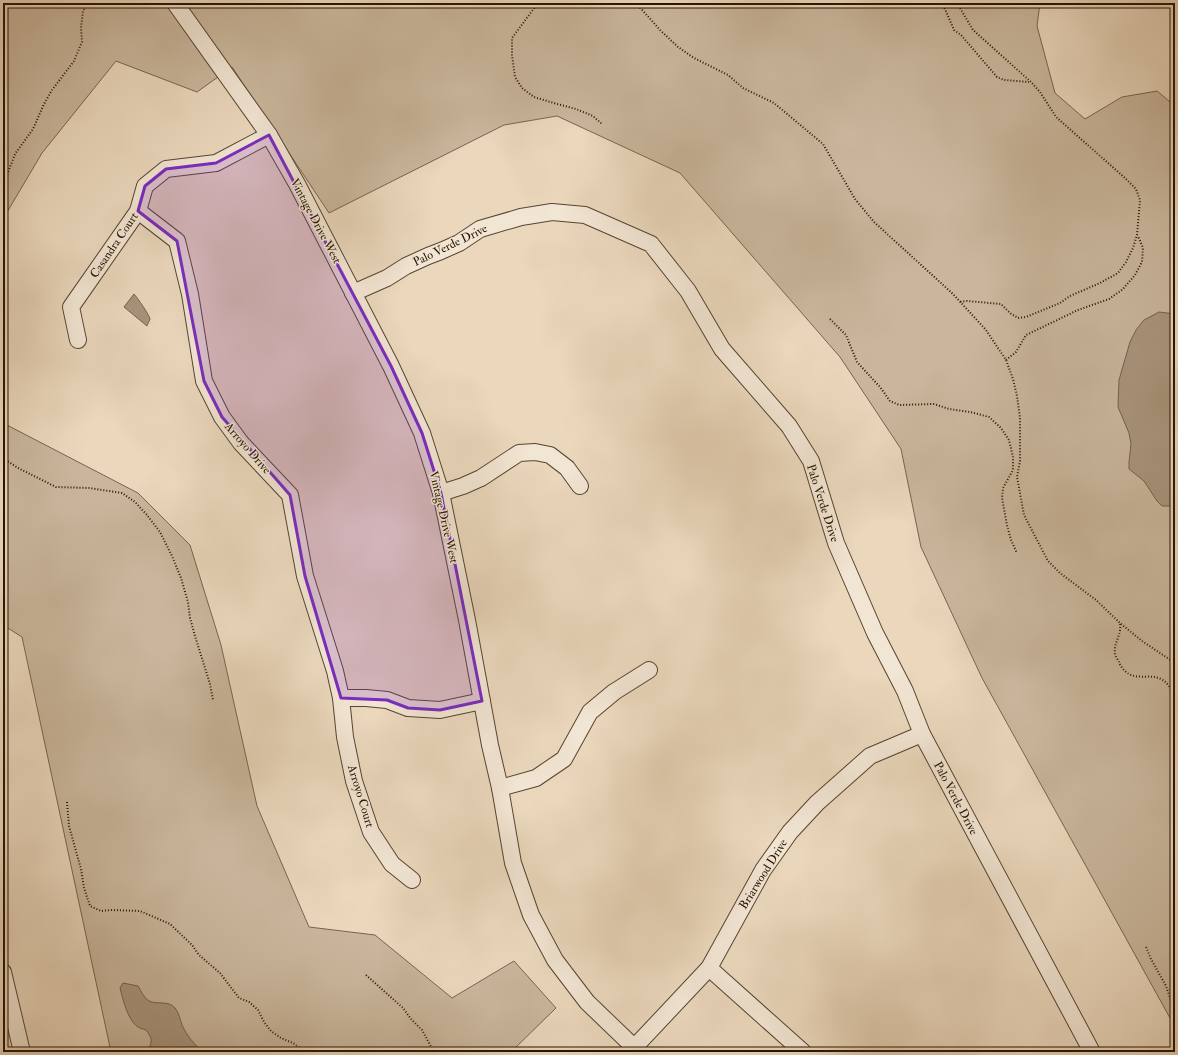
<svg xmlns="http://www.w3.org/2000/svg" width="1178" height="1055" viewBox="0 0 1178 1055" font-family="'IM FELL Double Pica',serif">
	<rect width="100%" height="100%" fill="#ead7bc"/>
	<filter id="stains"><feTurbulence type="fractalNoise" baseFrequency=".005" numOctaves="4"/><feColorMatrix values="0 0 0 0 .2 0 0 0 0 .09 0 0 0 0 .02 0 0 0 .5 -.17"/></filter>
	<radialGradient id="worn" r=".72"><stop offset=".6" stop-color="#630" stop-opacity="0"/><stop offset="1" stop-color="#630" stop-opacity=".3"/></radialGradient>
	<g fill="#c9b69c" stroke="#78644e">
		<path d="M3 3H1040L1037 26 1055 93 1085 119 1122 97 1157 91 1175 106V655L1171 660 1175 663V1027L982 678 921 547 901 449 840 357 680 173 557 116 504 125 329 213 232 67 197 92 116 61 42 153 3 219Z"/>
		<path d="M3 423 138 493 190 545 221 645 257 806 309 927 375 935 452 998 514 961 556 1008 511 1052H111L22 637 3 625Z"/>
	</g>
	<g fill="#a8947c" stroke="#75604a">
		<path d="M134 294C137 297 150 316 150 319 150 320 147 325 147 326L124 307Z"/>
		<path d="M1159 312 1175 314V504L1169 506H1162L1157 501 1144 481 1129 469V462L1131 444 1129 433 1118 407 1119 380 1130 342 1136 330 1144 320Z"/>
		<path d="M123 983 138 986C141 991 144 998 149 1001 158 1005 168 1000 175 1008 179 1013 180 1019 182 1025 187 1036 194 1044 203 1052H146C153 1043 153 1039 146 1030 144 1029 142 1029 140 1028 128 1023 123 999 120 988Z"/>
	</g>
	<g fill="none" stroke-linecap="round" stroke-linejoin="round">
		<defs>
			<g id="minor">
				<path d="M175 3 269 135 297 184 391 366 422 433 441 493 467 620 490 745 500 788 513 863 531 915 555 960 587 1002 639 1052"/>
				<path d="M138 211 177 241 190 294 204 381 222 417 241 443 290 495 305 576 335 671 341 698 345 737 354 781 371 832 392 864 412 880"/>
				<path d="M353 293 387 278 406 266 428 256 441 251 459 243 480 229 521 217 552 212 585 215 651 244 688 291 722 349 789 426 811 461 836 543 875 633 905 691 922 734 1092 1052"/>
				<path d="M78 340 71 307 138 211 145 186 166 169 216 163 269 135"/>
				<path d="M441 493 463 486 481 478 519 453 535 452 550 455 567 468 580 486"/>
				<path d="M341 698H366L387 700 408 708 440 710 482 701"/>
				<path d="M500 788 536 778 564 759 590 712 614 692 649 670"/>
				<path d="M709 968 803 1052"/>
				<path d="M3 972 22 1052"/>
				<path d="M630 1052 709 968 763 870 790 832 817 803 870 756 922 734"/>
			</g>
		</defs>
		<use href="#minor" stroke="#58442f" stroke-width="18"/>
		<g stroke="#281300" stroke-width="2" stroke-dasharray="1 2" stroke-linecap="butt">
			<path d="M538 3 512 38V55L515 77 522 88 534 97 557 104 576 109 593 116 602 124"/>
			<path d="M636 3 660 30 678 47 694 58 728 75 743 88 774 103 823 144 855 199 874 222 953 294 986 330 1006 360 1013 379 1017 396 1020 418V461L1017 477 1024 515 1048 561 1060 573 1096 600 1120 623 1142 641 1175 663"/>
			<path d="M941 3 945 9 954 30 961 35 997 77 1004 80 1029 82"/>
			<path d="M957 3 973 30 1031 82 1040 92 1056 117 1125 178 1136 189 1140 200 1139 212 1137 235 1133 248 1126 262 1118 273 1100 283 1070 296 1060 303 1026 317 1018 318 1010 313 1001 304 967 301 959 302"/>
			<path d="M3 186 15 154 33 129 44 104 52 90 74 61 82 42 81 28 83 11 88 3"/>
			<path d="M830 319 846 335 857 362 880 387 890 401 899 405 934 404 949 409 970 412 989 417 1001 428 1009 440 1013 457V470L1003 488 1002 498 1007 525 1011 540 1017 553"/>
			<path d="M1006 360 1016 352 1026 335 1078 310 1109 299 1123 289 1135 275 1142 262 1143 248 1138 236"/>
			<path d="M3 458 18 468 56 487 89 488 122 493 135 502 147 515 160 532 172 556 181 578 188 602 190 618 195 636 210 684 213 700"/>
			<path d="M1120 624C1122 634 1113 644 1115 654 1116 657 1118 660 1119 662 1120 666 1125 672 1129 674 1142 681 1157 670 1169 686 1178 703 1168 713 1175 727"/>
			<path d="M67 802 69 826 81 869 84 888 90 906 101 911 111 910 140 911 170 924 192 945 199 955 220 973 239 998 249 1002 258 1010 264 1022 271 1031 281 1038 293 1043 305 1052"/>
			<path d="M1146 947 1151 959 1166 986 1175 1012"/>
			<path d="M366 975 403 1008 411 1019 422 1030 434 1052"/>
		</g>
		<use href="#minor" stroke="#f1e5d3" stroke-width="16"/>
	</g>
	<path fill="#7b2cbf" fill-opacity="0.2" stroke="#7b2cbf" stroke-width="3" stroke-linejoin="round" d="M269 135 391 366 422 433 441 493 482 701 440 710 408 708 387 700 341 698 305 576 290 495 222 417 204 381 177 241 138 211 145 186 166 169 216 163Z"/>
	<g text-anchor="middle" stroke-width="3" stroke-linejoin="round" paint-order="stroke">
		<g font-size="12" fill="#281300" stroke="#f1e5d3">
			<text transform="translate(316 221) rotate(62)" y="4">Vintage Drive West</text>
			<text transform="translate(114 245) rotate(-56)" y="4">Casandra Court</text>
			<text transform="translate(450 245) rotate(-26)" y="4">Palo Verde Drive</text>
			<text transform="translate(248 448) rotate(49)" y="4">Arroyo Drive</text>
			<text transform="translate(823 503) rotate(72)" y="4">Palo Verde Drive</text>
			<text transform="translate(444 517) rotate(77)" y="4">Vintage Drive West</text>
			<text transform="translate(361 796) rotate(73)" y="4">Arroyo Court</text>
			<text transform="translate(956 798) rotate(62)" y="4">Palo Verde Drive</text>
			<text transform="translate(763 874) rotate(-58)" y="4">Briarwood Drive</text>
		</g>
	</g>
	<rect width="1178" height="1055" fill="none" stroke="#ead7bc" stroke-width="16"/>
	<rect x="4" y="4" width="1170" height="1047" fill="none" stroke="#281300" stroke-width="2"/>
	<rect x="8" y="8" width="1162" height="1039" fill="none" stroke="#281300"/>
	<rect width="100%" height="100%" filter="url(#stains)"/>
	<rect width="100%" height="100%" fill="url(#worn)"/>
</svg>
